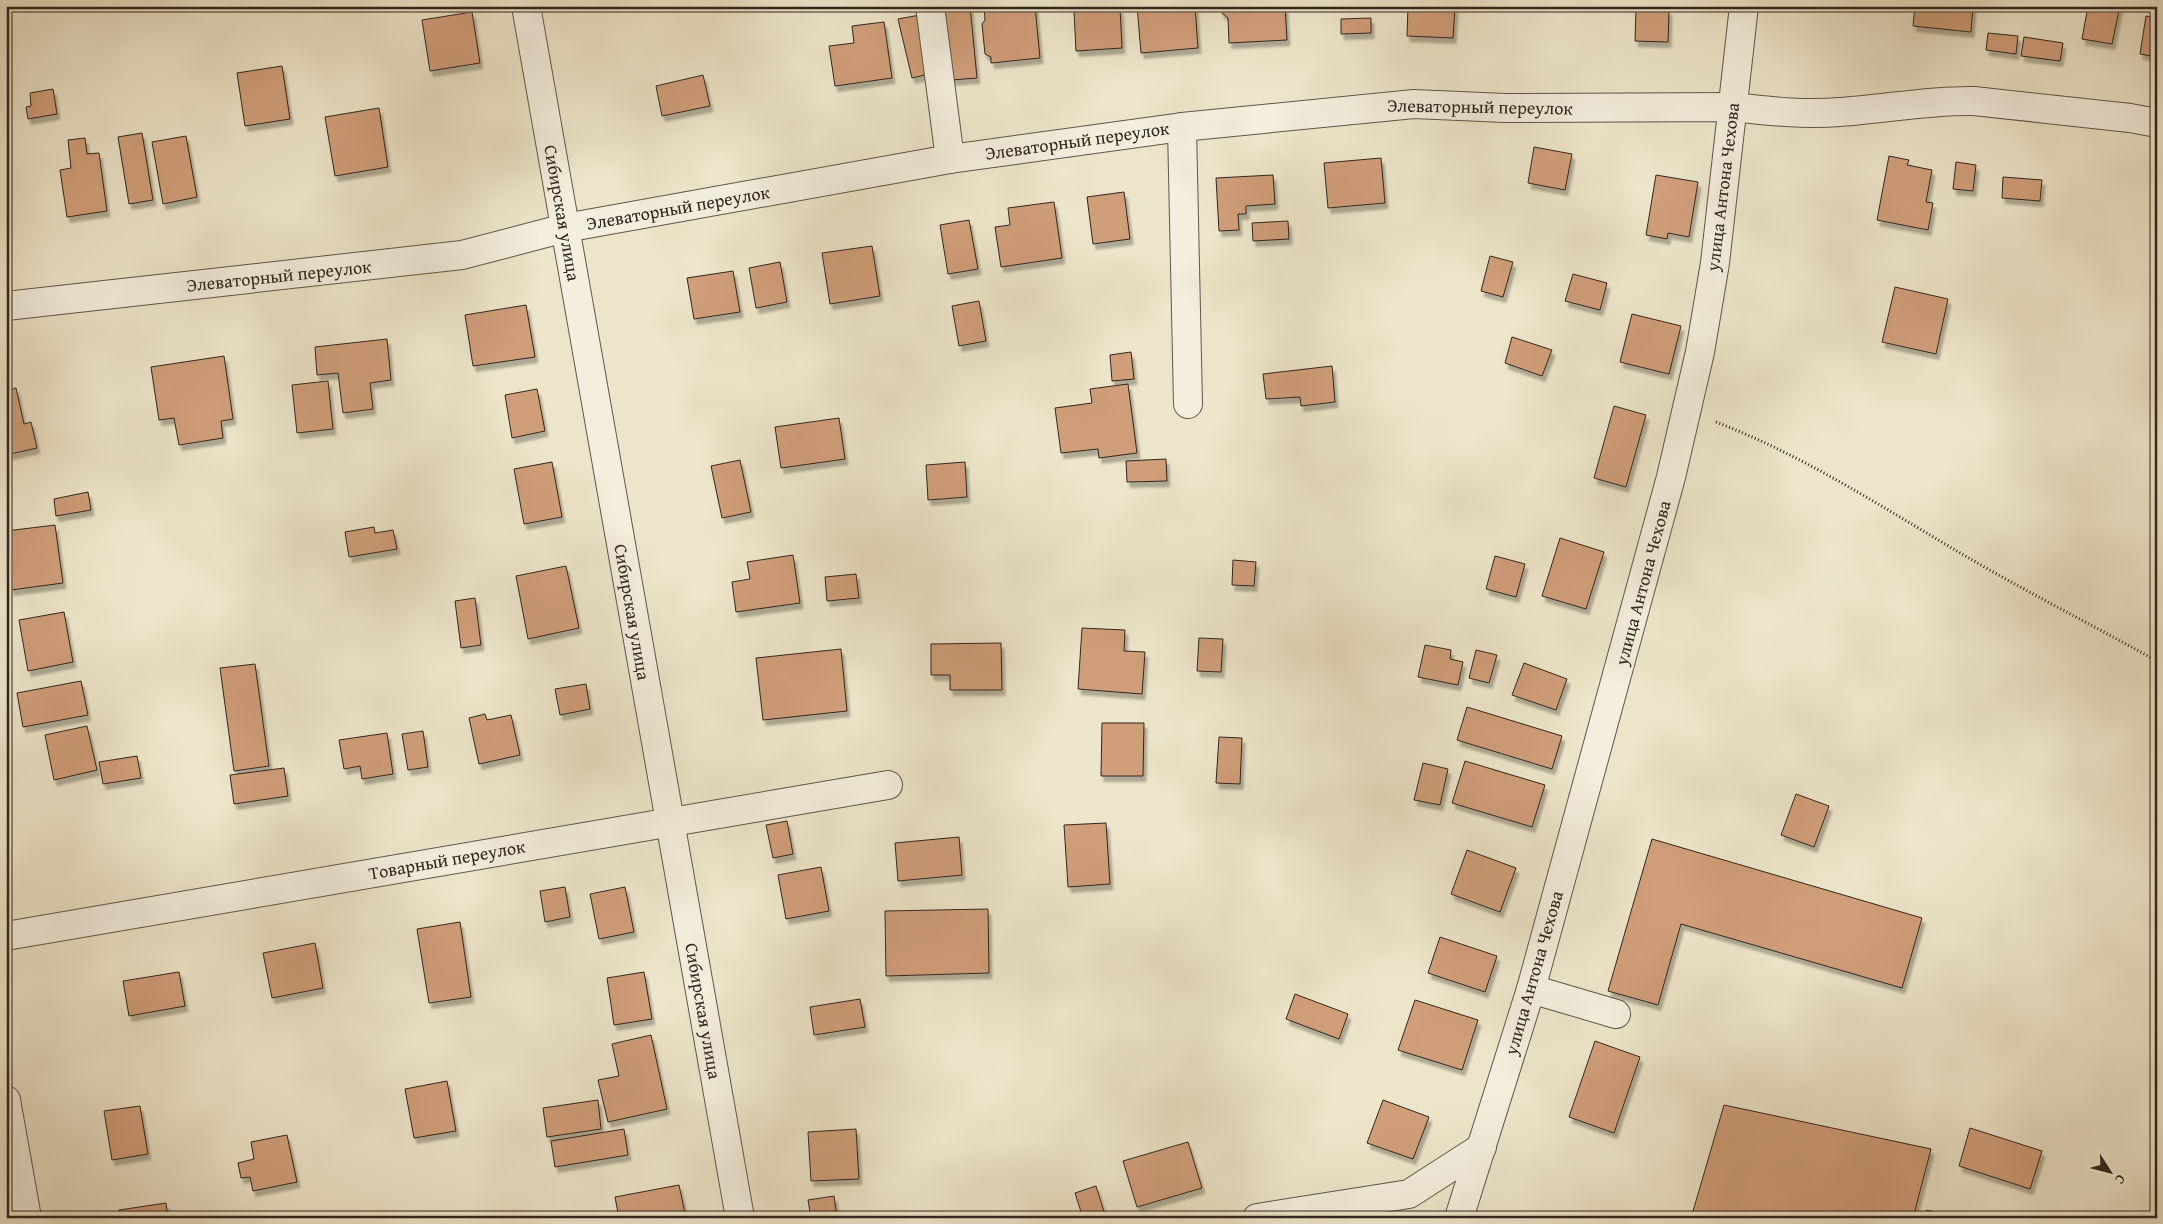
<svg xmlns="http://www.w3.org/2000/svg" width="2163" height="1224" viewBox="0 0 2163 1224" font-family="'Gentium Book Plus',serif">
	<defs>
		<filter id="shadow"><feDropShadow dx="3" dy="5.5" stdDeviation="1" flood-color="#0004"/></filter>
	</defs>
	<rect width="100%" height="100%" fill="#ede5ca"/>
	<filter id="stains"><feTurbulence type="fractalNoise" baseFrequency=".004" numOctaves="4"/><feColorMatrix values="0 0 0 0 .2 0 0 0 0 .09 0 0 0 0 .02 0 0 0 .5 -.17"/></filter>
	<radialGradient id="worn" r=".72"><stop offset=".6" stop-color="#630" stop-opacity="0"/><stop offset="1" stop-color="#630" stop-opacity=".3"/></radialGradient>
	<g fill="#d09e79" stroke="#30251f" filter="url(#shadow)">
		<path d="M944 6H970L977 78 951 80Z"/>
		<path d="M1035 6 1040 58 991 63V57L985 54 982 24 985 20 984 7Z"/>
		<path d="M1137 6H1158L1159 8 1195 6 1198 48 1141 53Z"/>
		<path d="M1220 6H1285L1287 40 1229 43 1228 18 1221 12Z"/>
		<path d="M1408 6H1455L1453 38 1407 36Z"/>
		<path d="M1915 6H1973L1971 32 1913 26Z"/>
		<path d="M2088 6H2120L2112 44 2082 39Z"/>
		<path d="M1120 8 1122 48 1076 51 1074 11Z"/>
		<path d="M1636 9 1669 10 1668 42 1635 41Z"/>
		<path d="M472 12 480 63 430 71 422 20Z"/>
		<path d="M920 15 933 73 912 78 898 19Z"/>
		<path d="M2146 16 2157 18V57L2140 54Z"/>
		<path d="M1371 18V33L1341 34V19Z"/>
		<path d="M884 22 892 78 835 86 829 46 854 43 852 26Z"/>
		<path d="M1988 33 2018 36 2016 54 1986 50Z"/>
		<path d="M2024 37 2063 43 2060 61 2021 56Z"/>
		<path d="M282 66 290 119 245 126 237 73Z"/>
		<path d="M703 75 710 106 662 116 656 86Z"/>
		<path d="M53 89 57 114 28 119 26 107 31 106 30 93Z"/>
		<path d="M379 108 388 167 335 176 325 117Z"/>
		<path d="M142 133 153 200 129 204 118 137Z"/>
		<path d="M186 136 197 197 163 204 152 142Z"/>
		<path d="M85 138 87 154 99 153 107 211 67 217 60 170 71 168 68 140Z"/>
		<path d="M1534 147 1572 154 1565 190 1528 183Z"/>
		<path d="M1889 156 1909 160 1907 165 1932 170 1926 202 1933 203 1928 230 1877 220Z"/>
		<path d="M1381 158 1385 203 1328 208 1324 163Z"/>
		<path d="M1956 162 1976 165 1973 191 1953 189Z"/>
		<path d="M1273 175 1275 204 1246 206V214H1238L1239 230 1219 231 1216 178Z"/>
		<path d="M1656 175 1698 182 1689 237 1668 233 1667 239 1646 235Z"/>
		<path d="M2003 177 2042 180 2040 201 2002 198Z"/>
		<path d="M1124 192 1130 239 1093 244 1087 197Z"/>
		<path d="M1054 202 1062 258 1001 267 995 227 1010 225 1008 208Z"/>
		<path d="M969 220 978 269 948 274 940 225Z"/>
		<path d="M1288 221 1289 239 1253 241 1252 223Z"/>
		<path d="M872 246 880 296 830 304 822 253Z"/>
		<path d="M1490 256 1513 262 1503 297 1481 291Z"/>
		<path d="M780 262 787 302 756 308 749 268Z"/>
		<path d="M733 271 740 312 694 319 687 278Z"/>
		<path d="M1573 274 1607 283 1600 310 1565 301Z"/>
		<path d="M1895 287 1948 299 1936 354 1882 342Z"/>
		<path d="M979 301 986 341 959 346 952 306Z"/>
		<path d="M526 305 535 357 473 366 465 315Z"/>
		<path d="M1632 314 1681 326 1669 374 1620 362Z"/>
		<path d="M1512 337 1552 350 1542 376 1505 363Z"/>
		<path d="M387 339 391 380 370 383 373 409 343 413 338 373 317 375 315 347Z"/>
		<path d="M1131 352 1134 379 1112 381 1110 355Z"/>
		<path d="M224 356 233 419 221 421 223 438 179 445 174 418 159 420 151 367Z"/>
		<path d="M1332 366 1335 402 1301 406 1300 397 1266 399 1263 374Z"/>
		<path d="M328 381 333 429 297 433 292 385Z"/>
		<path d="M1128 384 1137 453 1099 458 1098 449 1061 453 1055 408 1092 403 1090 389Z"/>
		<path d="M16 388 24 424 31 422 37 448 6 455V391Z"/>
		<path d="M537 389 545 431 512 438 505 395Z"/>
		<path d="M1614 406 1646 415 1626 487 1594 478Z"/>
		<path d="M839 418 845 459 781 468 775 427Z"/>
		<path d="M1166 459 1167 481 1127 482 1126 461Z"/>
		<path d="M740 460 751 512 722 518 711 466Z"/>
		<path d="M552 462 562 517 524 524 514 469Z"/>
		<path d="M965 462 967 497 928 500 926 465Z"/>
		<path d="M88 492 91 510 56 516 54 499Z"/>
		<path d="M55 525 63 583 11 590 6 556V531Z"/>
		<path d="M374 527 375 533 393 530 397 549 349 557 345 532Z"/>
		<path d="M1560 538 1604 552 1586 609 1542 596Z"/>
		<path d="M793 555 800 603 736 612 732 582 750 579 747 562Z"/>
		<path d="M1495 556 1525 564 1516 597 1486 589Z"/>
		<path d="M1233 560 1256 562 1254 586 1232 585Z"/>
		<path d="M566 566 579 628 528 639 516 576Z"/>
		<path d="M856 574 859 598 827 601 825 577Z"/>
		<path d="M475 598 481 645 461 648 455 601Z"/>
		<path d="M64 612 73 662 28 671 19 620Z"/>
		<path d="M1082 628 1125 630 1124 651 1145 652 1142 694 1078 689Z"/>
		<path d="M1199 638 1223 639 1221 672 1197 671Z"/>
		<path d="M1001 643 1002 690H950V675H931V644Z"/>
		<path d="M1425 645 1451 650 1450 659 1463 662 1458 685 1418 677Z"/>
		<path d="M841 649 847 711 763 720 756 658Z"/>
		<path d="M1476 650 1497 655 1489 683 1469 678Z"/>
		<path d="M1524 663 1567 679 1556 710 1512 695Z"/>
		<path d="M255 664 269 766 234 771 220 668Z"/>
		<path d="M81 681 88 715 23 727 17 693Z"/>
		<path d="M586 684 590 709 560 715 555 689Z"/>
		<path d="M1467 707 1562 736 1552 769 1457 740Z"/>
		<path d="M485 714 487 720 511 715 520 755 479 764 469 718Z"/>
		<path d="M1102 723H1144L1143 776H1101Z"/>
		<path d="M87 726 97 770 54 780 45 735Z"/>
		<path d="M423 731 428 767 408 770 402 734Z"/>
		<path d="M387 733 393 774 362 779 360 766 344 769 339 740Z"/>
		<path d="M1219 737 1242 738 1240 784 1216 783Z"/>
		<path d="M137 756 141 778 103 784 99 762Z"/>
		<path d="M1465 761 1545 785 1532 827 1452 803Z"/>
		<path d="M1423 763 1448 769 1440 805 1414 800Z"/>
		<path d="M284 768 288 796 234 804 230 775Z"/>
		<path d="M1796 794 1829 806 1814 847 1781 835Z"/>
		<path d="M787 821 793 854 773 858 766 825Z"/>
		<path d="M1106 823 1110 884 1068 887 1064 825Z"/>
		<path d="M959 837 962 875 898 881 895 843Z"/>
		<path d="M1652 839 1922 918 1902 988 1681 924 1658 1005 1608 991Z"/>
		<path d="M1467 850 1516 868 1500 912 1451 894Z"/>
		<path d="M821 867 829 911 786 919 778 875Z"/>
		<path d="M565 887 570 917 545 922 540 891Z"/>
		<path d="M625 887 634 932 599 939 590 894Z"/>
		<path d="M988 909 989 973 886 976 885 911Z"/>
		<path d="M460 922 471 997 429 1003 417 929Z"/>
		<path d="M1440 937 1497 956 1485 992 1428 973Z"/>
		<path d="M315 943 323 988 272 998 263 953Z"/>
		<path d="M179 972 185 1006 129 1016 123 981Z"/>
		<path d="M644 972 652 1019 614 1025 607 978Z"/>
		<path d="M1295 994 1348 1014 1339 1039 1286 1019Z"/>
		<path d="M860 999 865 1027 814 1035 810 1007Z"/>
		<path d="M1415 1000 1478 1020 1462 1070 1398 1050Z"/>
		<path d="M651 1035 667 1109 608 1122 598 1080 619 1076 612 1044Z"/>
		<path d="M1595 1041 1640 1057 1614 1133 1569 1117Z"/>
		<path d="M447 1081 456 1131 414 1138 405 1089Z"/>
		<path d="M598 1100 601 1129 547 1137 543 1108Z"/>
		<path d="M1383 1100 1429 1117 1413 1159 1367 1143Z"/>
		<path d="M1724 1105 1931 1149 1913 1218H1691Z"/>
		<path d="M140 1106 148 1154 112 1160 104 1111Z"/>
		<path d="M1970 1128 2042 1151 2030 1189 1959 1166Z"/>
		<path d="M624 1129 628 1155 555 1167 551 1141Z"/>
		<path d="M856 1129 859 1179 811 1181 808 1132Z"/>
		<path d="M287 1135 297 1182 253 1191 250 1177 241 1178 238 1163 254 1159 251 1142Z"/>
		<path d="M1188 1142 1202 1188 1137 1207 1123 1161Z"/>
		<path d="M679 1185 686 1218H619L615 1197Z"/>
		<path d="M1096 1186 1106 1218H1083L1075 1193Z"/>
		<path d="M834 1196 837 1218H811L808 1200Z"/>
		<path d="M166 1203 168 1218H120L119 1210Z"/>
		<path d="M1927 1210 1954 1218H1925Z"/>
	</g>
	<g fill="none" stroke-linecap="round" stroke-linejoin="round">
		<defs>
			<g id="minor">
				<path d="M526 6 740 1218"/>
				<path d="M930 6 950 159"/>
				<path d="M1182 127 1188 404"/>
				<path d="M6 306 462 255 565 228 950 159 1182 127 1414 104 1505 108 1733 107C1768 111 1805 115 1840 112 1885 109 1929 100 1974 101L2130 118 2157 123"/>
				<path d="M6 936 888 785"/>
				<path d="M1531 989 1616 1014"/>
				<path d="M6 1100 27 1218"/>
				<path d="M1257 1218 1409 1194 1482 1147"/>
				<path d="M1459 1218 1531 989 1671 477 1700 352 1715 263 1744 6"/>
			</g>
		</defs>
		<use href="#minor" stroke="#5f554a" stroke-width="30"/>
		<path stroke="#30251f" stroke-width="3" stroke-dasharray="1 2.5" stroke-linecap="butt" d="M1716 422C1805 456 1885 509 1967 557 2029 593 2094 626 2157 661"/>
		<use href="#minor" stroke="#f3eedd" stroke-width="28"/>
	</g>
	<g text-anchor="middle" stroke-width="5" stroke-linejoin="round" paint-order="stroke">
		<g font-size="18" fill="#30251f" stroke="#f3eedd">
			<text transform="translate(1480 107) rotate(1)" y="6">Элеваторный переулок</text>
			<text transform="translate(1077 141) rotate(-8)" y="6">Элеваторный переулок</text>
			<text transform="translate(1723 187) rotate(-83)" y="6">улица Антона Чехова</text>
			<text transform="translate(678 208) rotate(-10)" y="6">Элеваторный переулок</text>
			<text transform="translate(562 213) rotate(80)" y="6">Сибирская улица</text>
			<text transform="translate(279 276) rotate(-6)" y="6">Элеваторный переулок</text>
			<text transform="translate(1643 583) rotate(-75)" y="6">улица Антона Чехова</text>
			<text transform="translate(632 612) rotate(80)" y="6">Сибирская улица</text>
			<text transform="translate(447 860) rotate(-10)" y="6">Товарный переулок</text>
			<text transform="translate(1534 973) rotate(-74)" y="6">улица Антона Чехова</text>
			<text transform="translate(703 1011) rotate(80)" y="6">Сибирская улица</text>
		</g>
	</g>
	<rect width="2163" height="1224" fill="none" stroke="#ede5ca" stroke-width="25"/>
	<rect x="8" y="8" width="2148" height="1209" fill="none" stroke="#30251f" stroke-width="2.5"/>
	<rect x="12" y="12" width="2138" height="1199" fill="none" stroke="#30251f"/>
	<g transform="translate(2110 1172) rotate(126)" stroke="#f3eedd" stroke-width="4" paint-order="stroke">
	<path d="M0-4L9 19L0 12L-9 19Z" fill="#30251f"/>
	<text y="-8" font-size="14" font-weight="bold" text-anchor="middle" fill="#30251f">С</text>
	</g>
	<rect width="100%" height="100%" filter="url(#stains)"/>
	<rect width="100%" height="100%" fill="url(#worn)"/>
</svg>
